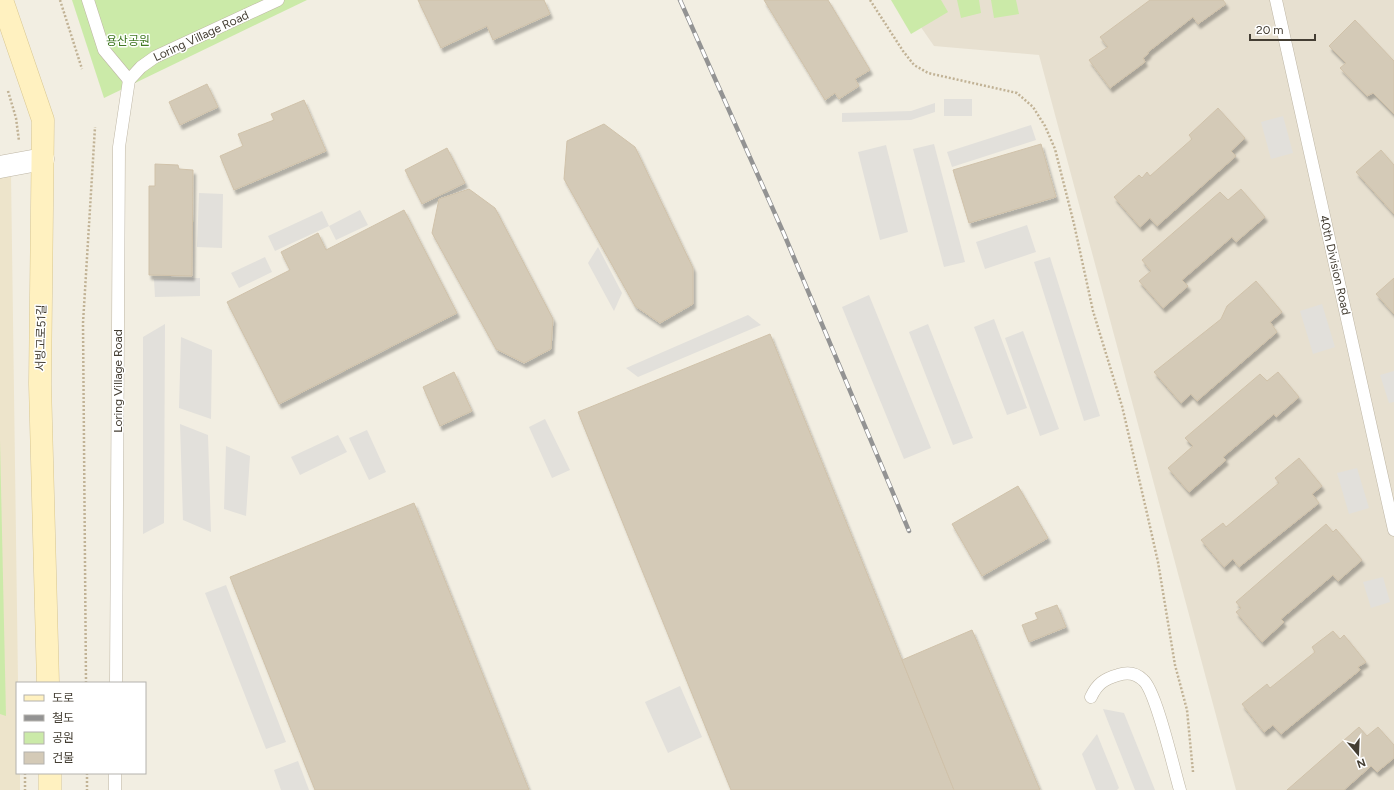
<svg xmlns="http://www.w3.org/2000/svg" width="1394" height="790" viewBox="0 0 1394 790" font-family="Figtree,'Noto Sans KR',sans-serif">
	<defs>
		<filter id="shadow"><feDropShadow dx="2.5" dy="4.5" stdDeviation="1" flood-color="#0004"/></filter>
	</defs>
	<rect width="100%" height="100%" fill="#f2eee2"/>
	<path fill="#e7e0d0" d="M902 0H1394V790H1236L1039 55 934 46Z"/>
	<path fill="#ede4cb" d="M11 174 18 683 17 773H20V790H0V176Z"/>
	<g fill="#cbeaa8">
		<path d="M72 0H307L104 98Z"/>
		<path d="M891 0H941L948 12 911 34Z"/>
		<path d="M957 0H979L981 13 961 18Z"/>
		<path d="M991 0H1016L1019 14 994 18Z"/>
		<path d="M0 440 6 716 0 714Z"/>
	</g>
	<g fill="#e2e0db">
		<rect x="944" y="99" width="28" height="17"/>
		<path d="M935 103V112L911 120 842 122V113L911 111Z"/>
		<path d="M1283 116 1293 153 1271 159 1261 122Z"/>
		<path d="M1031 125 1036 140 952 167 947 152Z"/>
		<path d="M934 144 965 262 944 267 913 149Z"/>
		<path d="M886 145 908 232 880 240 858 152Z"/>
		<path d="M199 193 223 194 222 248 197 247Z"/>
		<path d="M360 210 368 225 336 240 329 226 275 251 268 236 322 211 329 226Z"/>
		<path d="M1027 225 1036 252 985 269 976 242Z"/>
		<path d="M598 247 622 293 614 311 588 263Z"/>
		<path d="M265 257 272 272 239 288 231 273Z"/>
		<path d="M1050 257 1100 416 1084 421 1034 262Z"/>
		<path d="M200 278V296L155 297 154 279Z"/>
		<path d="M869 295 931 448 904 459 842 307Z"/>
		<path d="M1322 304 1335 347 1313 354 1300 311Z"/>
		<path d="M748 315 761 325 638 377 626 368Z"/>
		<path d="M994 319 1027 408 1007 415 974 327Z"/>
		<path d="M165 324 164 523 143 534V337Z"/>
		<path d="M928 324 973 438 953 445 909 332Z"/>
		<path d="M1023 331 1059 429 1040 436 1005 338Z"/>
		<path d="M181 337 212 350 211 419 179 408Z"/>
		<path d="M1394 371V402L1389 403 1380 375Z"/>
		<path d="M545 419 570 470 552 478 529 427Z"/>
		<path d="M180 424 208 435 211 532 183 520Z"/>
		<path d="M367 430 386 472 369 480 349 438Z"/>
		<path d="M338 435 347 452 300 475 291 457Z"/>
		<path d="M226 446 250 456 246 516 224 509Z"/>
		<path d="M1357 468 1369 508 1349 514 1337 473Z"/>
		<path d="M1383 577 1390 602 1371 608 1363 582Z"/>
		<path d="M226 585 286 742 266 749 205 593Z"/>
		<path d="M680 686 702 737 668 753 645 702Z"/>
		<path d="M1103 709 1124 713 1155 790H1135Z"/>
		<path d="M1097 734 1119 788 1117 790H1096L1082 754Z"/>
		<path d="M298 761 309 790H281L274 770Z"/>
	</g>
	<g fill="#d4cab7" stroke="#d0c2aa" filter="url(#shadow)">
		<path d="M418 0H544L550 14 493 40 487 26 441 48Z"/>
		<path d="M764 0H828L870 70 855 79 859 86 839 99 835 93 825 100Z"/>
		<path d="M1150 0H1223L1226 4 1198 24 1193 17 1148 52V54L1143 58 1145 62 1110 88 1089 60 1108 47 1100 37Z"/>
		<path d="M1355 20 1394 61V114L1373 93 1367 96 1340 68 1346 63 1329 46Z"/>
		<path d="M207 84 218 107 180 125 169 102Z"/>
		<path d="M304 100 326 151 234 190 220 156 243 146 238 134 274 120 271 114Z"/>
		<path d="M1218 108 1245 138 1231 151 1236 156 1157 226 1150 218 1140 227 1114 197 1139 175 1142 178 1147 172 1150 176 1192 139 1189 135Z"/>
		<path d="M604 124 635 147 693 268V304L660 323 635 306 564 179 567 141Z"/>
		<path d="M1041 144 1056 197 969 223 953 170Z"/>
		<path d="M447 148 465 183 422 204 405 170Z"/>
		<path d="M1381 150 1394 165V214L1356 172Z"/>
		<path d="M155 164 178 165 179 169 193 170 192 276 149 275V186H155Z"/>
		<path d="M469 189 495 208 553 319 551 349 524 363 496 349 432 233 439 199Z"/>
		<path d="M1241 189 1265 217 1236 242 1232 237 1182 280 1188 286 1163 308 1139 281 1151 271 1142 260 1220 192 1228 200Z"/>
		<path d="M404 210 457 313 279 404 227 302 290 270 281 252 318 233 326 250Z"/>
		<path d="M1394 278V314L1376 294Z"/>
		<path d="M1256 281 1282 312 1270 322 1277 332 1197 401 1191 394 1181 403 1154 372 1221 319 1227 306Z"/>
		<path d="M770 334 902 660 954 790H731L578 412Z"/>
		<path d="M454 372 472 411 440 426 423 387Z"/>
		<path d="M1278 372 1299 397 1276 417 1274 414 1223 457 1226 460 1189 492 1168 468 1193 446 1185 438 1260 374 1267 381Z"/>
		<path d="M1299 458 1322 486 1312 494 1319 503 1239 567 1233 559 1224 567 1201 540 1223 523 1226 527 1279 483 1275 478Z"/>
		<path d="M1018 486 1048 538 982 576 952 524Z"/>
		<path d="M414 503 529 790H315L230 577Z"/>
		<path d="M1326 524 1333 532 1336 529 1362 560 1338 581 1333 575 1281 619 1284 622 1262 642 1236 612 1241 608 1236 602Z"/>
		<path d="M1057 605 1066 627 1029 642 1022 625 1038 619 1035 613Z"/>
		<path d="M972 630 1040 790H954L902 660Z"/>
		<path d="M1333 631 1340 639 1344 635 1366 662 1358 667 1360 670 1281 734 1273 725 1264 732 1242 704 1267 684 1270 688 1315 652 1312 647Z"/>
		<path d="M1359 727 1367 736 1378 727 1394 745V758L1377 772 1371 766 1344 790H1287Z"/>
	</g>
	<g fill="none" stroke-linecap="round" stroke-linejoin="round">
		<defs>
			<g id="service">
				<path d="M88 0 104 50 129 80"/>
				<path d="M1276 0 1394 530"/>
				<path d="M116 683 119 147 129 80 141 67 155 57 278 0"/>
				<path d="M1091 697C1097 684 1104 679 1118 675 1127 672 1136 673 1143 680 1156 690 1174 770 1180 790"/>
				<path d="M115 790V773"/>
			</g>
			<path id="minor" d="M0 167 43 159"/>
			<g id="secondary">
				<path d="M2 0 43 120 40 384 48 683"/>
				<path d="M50 773V790"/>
			</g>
		</defs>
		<use href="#service" stroke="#beb6a5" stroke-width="13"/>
		<use href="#minor" stroke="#beb6a5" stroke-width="23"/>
		<use href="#secondary" stroke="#d9c791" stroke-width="23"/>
		<g stroke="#c1b295" stroke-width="2.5" stroke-dasharray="2 2" stroke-linecap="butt">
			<path d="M60 0 82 69"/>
			<path d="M870 0 903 51 914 65 928 73 1017 93 1033 107 1045 126 1055 149 1074 224 1093 311 1122 406 1146 509 1158 562 1175 665 1187 710 1193 772"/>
			<path d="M8 91 16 118 19 141"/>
			<path d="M86 683 83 323 95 127"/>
			<path d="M25 773V790"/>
			<path d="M87 773V790"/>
		</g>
		<use href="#service" stroke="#fff" stroke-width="12"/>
		<use href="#minor" stroke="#fff" stroke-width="22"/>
		<use href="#secondary" stroke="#fff1c0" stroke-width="22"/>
		<defs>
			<path id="rail" d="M680 0 784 234 909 531"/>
		</defs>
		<use href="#rail" stroke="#939393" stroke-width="4.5"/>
		<use href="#rail" stroke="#fff" stroke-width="3" stroke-dasharray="9" stroke-linecap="butt"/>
	</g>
	<g text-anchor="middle" stroke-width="3" stroke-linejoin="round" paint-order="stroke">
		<g font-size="12" fill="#443e33" stroke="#fff">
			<text transform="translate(201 36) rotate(-25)" y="4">Loring Village Road</text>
			<text transform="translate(1335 265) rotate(77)" y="4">40th Division Road</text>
			<text transform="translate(41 338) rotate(-89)" y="4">서빙고로51길</text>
			<text transform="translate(118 381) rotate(-90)" y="4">Loring Village Road</text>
		</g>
		<g font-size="12" fill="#417923" stroke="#fff">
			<text x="128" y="45">용산공원</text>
		</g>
	</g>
	<rect x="16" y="682" width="130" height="92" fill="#ffffff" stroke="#b4b2ad"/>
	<rect x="24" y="695" width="20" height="6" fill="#fff1c0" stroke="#b4b2ad"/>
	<text x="52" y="702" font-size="12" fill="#443e33">도로</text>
	<rect x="24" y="715" width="20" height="6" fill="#939393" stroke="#b4b2ad"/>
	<text x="52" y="722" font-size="12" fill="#443e33">철도</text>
	<rect x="24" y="732" width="20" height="12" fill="#cbeaa8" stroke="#b4b2ad"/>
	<text x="52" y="742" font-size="12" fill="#443e33">공원</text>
	<rect x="24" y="752" width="20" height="12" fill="#d4cab7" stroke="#b4b2ad"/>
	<text x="52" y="762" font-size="12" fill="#443e33">건물</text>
	<g transform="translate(1358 754) rotate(161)" stroke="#ffffff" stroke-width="3" paint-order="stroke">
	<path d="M0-3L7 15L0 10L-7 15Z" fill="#443e33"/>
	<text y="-6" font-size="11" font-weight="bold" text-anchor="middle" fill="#443e33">N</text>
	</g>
	<path d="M1250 34v6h65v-6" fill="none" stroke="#443e33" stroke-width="2"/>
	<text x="1256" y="34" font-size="12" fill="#443e33" stroke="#ffffff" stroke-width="3" paint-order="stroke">20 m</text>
</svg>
